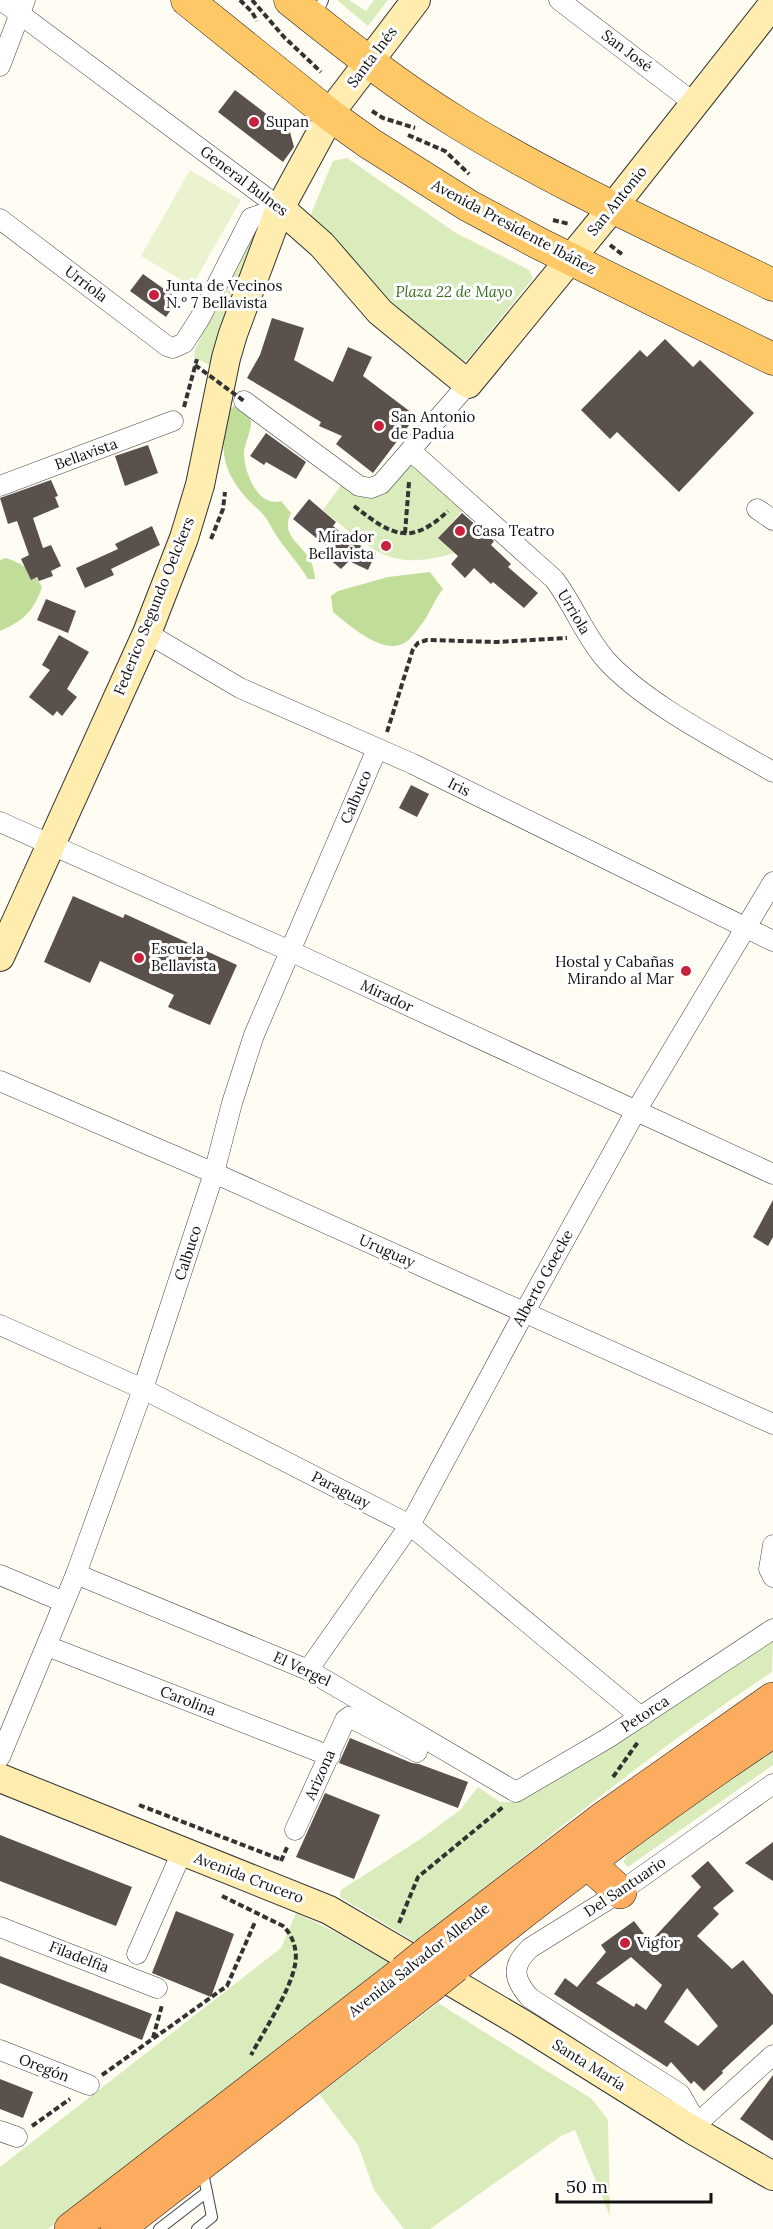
<svg xmlns="http://www.w3.org/2000/svg" width="773" height="2229" viewBox="0 0 773 2229" font-family="Lora,serif">
	<rect width="100%" height="100%" fill="#fffcf4"/>
	<g fill="#daecbb">
		<path d="M337 0H349L366 11 374 0H388L368 26Z"/>
		<path d="M347 158 456 233 529 270 533 278 468 359 457 364 384 302 310 216 333 161Z"/>
		<path d="M258 222H262L213 367 194 357 195 349Z"/>
		<path d="M410 465 416 466 465 508 438 538 454 553C388 573 371 549 323 510L342 484 360 497H372Z"/>
		<path d="M773 1639 772 1672C648 1754 533 1849 417 1943L340 1897 341 1890 422 1838 460 1810 478 1787 500 1802H514Z"/>
		<path d="M773 1751V1765L628 1867 623 1862 628 1854 671 1822Z"/>
		<path d="M296 1913 335 1932 391 1964 48 2229H0V2167L281 1948Z"/>
		<path d="M438 2003 592 2099 608 2120 610 2216 575 2130 561 2136 430 2229H404L374 2190 358 2145 319 2094Z"/>
	</g>
	<g fill="#c0de99">
		<path d="M236 405C241 409 251 415 251 422 252 430 244 444 244 453 244 472 258 508 281 501L291 513C280 535 300 542 310 560 313 565 314 572 315 579H308C299 564 288 552 278 538 273 531 270 524 266 518 259 509 250 503 243 494 220 466 221 445 227 411Z"/>
		<path d="M6 558C23 564 34 571 42 587 34 611 23 621 0 631V560Z"/>
		<path d="M430 572 443 589C435 599 431 610 424 621 419 627 413 637 406 642 384 657 349 625 333 612L331 596 338 591 388 577Z"/>
	</g>
	<path fill="#eaf3cd" d="M190 170 241 200 192 286 141 256Z"/>
	<g fill="#5a504c" fill-rule="evenodd">
		<path d="M235 90 290 132 294 147 283 162 218 112Z"/>
		<path d="M143 274 178 299 166 317 130 291Z"/>
		<path d="M272 318 304 328 294 360 333 382 348 347 372 357 363 376 416 416 373 473 336 444 342 436 319 426 321 422 247 378 260 355Z"/>
		<path d="M665 339 693 367 700 360 754 413 679 492 617 432 610 439 581 410 640 350 647 357Z"/>
		<path d="M266 433 306 462 296 479 266 462 264 465 250 456Z"/>
		<path d="M148 445 158 473 125 486 115 456Z"/>
		<path d="M51 480 58 496 55 497 59 507 33 518 43 548 51 545 61 566 51 571 53 576 39 581 37 577 31 580 21 559 29 555 17 521 8 524 0 498Z"/>
		<path d="M309 499 336 522 333 526 351 541 376 553 368 570 349 561 341 569 321 552 326 546 293 519Z"/>
		<path d="M462 513 494 541 491 545 511 564 508 567 538 593 524 608 493 582 491 584 474 568 465 578 451 564 458 556 438 538Z"/>
		<path d="M152 526 160 545 111 569 114 575 85 588 76 568 118 549 115 544Z"/>
		<path d="M46 599 76 611 68 633 37 620Z"/>
		<path d="M59 635 89 652 67 689 77 697 62 716 57 711 53 716 29 697 50 670 42 665Z"/>
		<path d="M411 785 429 794 417 817 399 808Z"/>
		<path d="M73 896 123 918 125 914 237 965 210 1025 168 1007 174 995 100 961 90 983 44 962Z"/>
		<path d="M773 1200V1237L768 1246 753 1237Z"/>
		<path d="M350 1738 412 1763 419 1764 468 1782 458 1808 339 1763Z"/>
		<path d="M325 1793 380 1815 354 1879 296 1857Z"/>
		<path d="M0 1835 132 1887 116 1926 0 1881Z"/>
		<path d="M773 1842V1881L745 1863Z"/>
		<path d="M708 1861 734 1891 713 1908 719 1914 697 1936 732 1969 743 1960 773 1995V2024L722 2071 723 2073 704 2091 694 2081 691 2084 671 2062 667 2067 554 1994 565 1978 577 1987 606 1952 601 1945 634 1921 650 1942 701 1887 691 1876ZM631 1957 662 1985 646 2010 636 2003 634 2007 596 1983ZM687 1988 718 2026 698 2046 664 2022Z"/>
		<path d="M176 1911 234 1934 211 1997 152 1973Z"/>
		<path d="M0 1956 152 2014 142 2040 0 1983Z"/>
		<path d="M773 2075V2141L740 2119Z"/>
		<path d="M0 2079 33 2092 23 2118 0 2109Z"/>
	</g>
	<g fill="none" stroke-linecap="round" stroke-linejoin="round">
		<defs>
			<g id="service">
				<path d="M316 17 323 0"/>
				<path d="M159 2229 207 2192"/>
				<path d="M197 2229 212 2217 202 2168"/>
			</g>
			<g id="minor">
				<path d="M1 0 280 208"/>
				<path d="M559 0 694 103"/>
				<path d="M0 66 25 0"/>
				<path d="M0 219 167 346 173 348 184 343 200 318 251 218 280 208"/>
				<path d="M244 401 359 486 371 488 381 484 468 384"/>
				<path d="M411 451 554 579C574 605 584 635 606 660 646 704 722 742 773 772"/>
				<path d="M0 486 173 421"/>
				<path d="M757 509 773 520"/>
				<path d="M147 633 240 688 413 764 773 941"/>
				<path d="M0 822 290 951 773 1174"/>
				<path d="M0 1081 214 1173 773 1424"/>
				<path d="M0 1325 143 1389 410 1525 641 1717"/>
				<path d="M773 1545 769 1569 773 1577"/>
				<path d="M76 1574 308 1670 516 1792 608 1738 773 1629"/>
				<path d="M0 1575 64 1602"/>
				<path d="M47 1646 330 1756"/>
				<path d="M308 1670 410 1525 524 1313 636 1111 773 882"/>
				<path d="M0 1757 76 1574 143 1389 214 1173 232 1103 254 1035 377 749"/>
				<path d="M295 1830 345 1720 349 1717 417 1752"/>
				<path d="M0 1927 157 1988"/>
				<path d="M137 1954 182 1852"/>
				<path d="M0 2050 89 2085"/>
				<path d="M691 2129V2113L680 2094 530 1998C513 1979 511 1966 530 1948L620 1892 773 1784"/>
				<path d="M691 2129 773 2055"/>
				<path d="M0 2131 17 2137"/>
			</g>
			<g id="secondary">
				<path d="M280 208 322 245 380 312 468 384 613 207 773 4"/>
				<path d="M0 957 147 633 184 538 200 485 226 358 233 334 280 208 336 105 416 0"/>
				<path d="M0 1778 329 1910 523 2024 691 2129 773 2176"/>
			</g>
			<g id="primary">
				<path d="M187 0 330 115 369 143 469 206 540 244 773 359"/>
				<path d="M290 0C345 44 399 87 458 123 559 185 667 233 773 285"/>
			</g>
			<g id="trunk">
				<path d="M588 1863 620 1892"/>
				<path d="M430 1951 601 1820 773 1699"/>
				<path d="M455 1966C558 1883 663 1804 773 1731"/>
				<path d="M71 2229 404 1972"/>
				<path d="M117 2229 429 1987"/>
			</g>
		</defs>
		<use href="#service" stroke="#444" stroke-width="12"/>
		<use href="#minor" stroke="#444" stroke-width="21"/>
		<use href="#secondary" stroke="#333" stroke-width="30"/>
		<use href="#primary" stroke="#222" stroke-width="33"/>
		<use href="#trunk" stroke="#222" stroke-width="34"/>
		<g stroke="#333" stroke-width="4" stroke-dasharray="6 3" stroke-linecap="butt">
			<path d="M240 0 252 12 257 21"/>
			<path d="M252 0 284 37 321 72"/>
			<path d="M372 111 383 118 415 128"/>
			<path d="M408 135 445 151 469 174"/>
			<path d="M553 220 569 224"/>
			<path d="M610 245 623 255"/>
			<path d="M184 407 197 359"/>
			<path d="M354 506C391 535 410 547 448 511"/>
			<path d="M405 533 409 482"/>
			<path d="M211 539 223 509 225 492"/>
			<path d="M387 732 413 649 418 643 427 640 497 642 567 638"/>
			<path d="M613 1777 638 1742"/>
			<path d="M139 1805 282 1860"/>
			<path d="M281 1861 288 1845"/>
			<path d="M222 1896 283 1926C293 1935 298 1951 295 1965 290 1991 264 2031 251 2055"/>
			<path d="M399 1923 418 1877 503 1807"/>
			<path d="M153 2038 162 2005"/>
			<path d="M102 2075 227 1986 255 1922"/>
			<path d="M32 2126 70 2099"/>
		</g>
		<use href="#service" stroke="#fff" stroke-width="10"/>
		<use href="#minor" stroke="#fff" stroke-width="20"/>
		<use href="#secondary" stroke="#ffedaf" stroke-width="28"/>
		<use href="#primary" stroke="#fec866" stroke-width="32"/>
		<use href="#trunk" stroke="#fcac5e" stroke-width="33"/>
		<defs>
			<g id="trunk-bridge">
				<path d="M404 1972 430 1951"/>
				<path d="M429 1987 455 1966"/>
			</g>
		</defs>
		<use href="#trunk-bridge" stroke="#222" stroke-width="34" stroke-linecap="butt"/>
		<path stroke="#333" stroke-width="4" stroke-dasharray="6 3" stroke-linecap="butt" d="M195 365 244 401"/>
		<use href="#trunk-bridge" stroke="#fcac5e" stroke-width="33"/>
	</g>
	<g fill="#c9213b" stroke="#fff" stroke-width="2">
		<circle cx="254" cy="122" r="6"/>
		<circle cx="154" cy="295" r="6"/>
		<circle cx="379" cy="426" r="6"/>
		<circle cx="460" cy="531" r="6"/>
		<circle cx="386" cy="546" r="6"/>
		<circle cx="139" cy="958" r="6"/>
		<circle cx="686" cy="971" r="6"/>
		<circle cx="625" cy="1943" r="6"/>
	</g>
	<g text-anchor="middle" stroke-width="6" stroke-linejoin="round" paint-order="stroke">
		<g font-size="15" fill="#111" stroke="#fff">
			<text transform="translate(627 51) rotate(37)" y="5">San José</text>
			<text transform="translate(372 57) rotate(-53)" y="5">Santa Inés</text>
			<text transform="translate(244 181) rotate(37)" y="5">General Bulnes</text>
			<text transform="translate(617 201) rotate(-51)" y="5">San Antonio</text>
			<text transform="translate(514 227) rotate(28)" y="5">Avenida Presidente Ibáñez</text>
			<text transform="translate(86 284) rotate(37)" y="5">Urriola</text>
			<text transform="translate(86 454) rotate(-20)" y="5">Bellavista</text>
			<text transform="translate(154 606) rotate(-68)" y="5">Federico Segundo Oelckers</text>
			<text transform="translate(574 612) rotate(59)" y="5">Urriola</text>
			<text transform="translate(459 787) rotate(26)" y="5">Iris</text>
			<text transform="translate(356 797) rotate(-67)" y="5">Calbuco</text>
			<text transform="translate(387 996) rotate(25)" y="5">Mirador</text>
			<text transform="translate(387 1251) rotate(24)" y="5">Uruguay</text>
			<text transform="translate(188 1253) rotate(-72)" y="5">Calbuco</text>
			<text transform="translate(543 1278) rotate(-61)" y="5">Alberto Goecke</text>
			<text transform="translate(341 1490) rotate(27)" y="5">Paraguay</text>
			<text transform="translate(302 1669) rotate(25)" y="5">El Vergel</text>
			<text transform="translate(188 1701) rotate(21)" y="5">Carolina</text>
			<text transform="translate(645 1714) rotate(-33)" y="5">Petorca</text>
			<text transform="translate(320 1775) rotate(-66)" y="5">Arizona</text>
			<text transform="translate(249 1878) rotate(21)" y="5">Avenida Crucero</text>
			<text transform="translate(625 1887) rotate(-34)" y="5">Del Santuario</text>
			<text transform="translate(79 1957) rotate(21)" y="5">Filadelfia</text>
			<text transform="translate(419 1960) rotate(-38)" y="5">Avenida Salvador Allende</text>
			<text transform="translate(589 2065) rotate(32)" y="5">Santa María</text>
			<text transform="translate(44 2068) rotate(21)" y="5">Oregón</text>
		</g>
		<g font-size="15" fill="#111" stroke="#fff" text-anchor="start">
			<text x="266" y="127">Supan</text>
			<text x="166" y="291">Junta de Vecinos<tspan x="166" dy="17">N.º 7 Bellavista</tspan></text>
			<text x="391" y="422">San Antonio<tspan x="391" dy="17">de Padua</tspan></text>
			<text x="472" y="536">Casa Teatro</text>
			<text x="374" y="542" text-anchor="end">Mirador<tspan x="374" dy="17">Bellavista</tspan></text>
			<text x="151" y="954">Escuela<tspan x="151" dy="17">Bellavista</tspan></text>
			<text x="674" y="967" text-anchor="end">Hostal y Cabañas<tspan x="674" dy="17">Mirando al Mar</tspan></text>
			<text x="637" y="1948">Vigfor</text>
		</g>
		<g font-size="15" font-style="italic" fill="#366d1c" stroke="#fff">
			<text x="454" y="297">Plaza 22 de Mayo</text>
		</g>
	</g>
	<path d="M557 2193v9h154v-9" fill="none" stroke="#111111" stroke-width="3"/>
	<text x="566" y="2193" font-size="18" fill="#111111" stroke="#ffffff" stroke-width="4.5" paint-order="stroke">50 m</text>
</svg>
